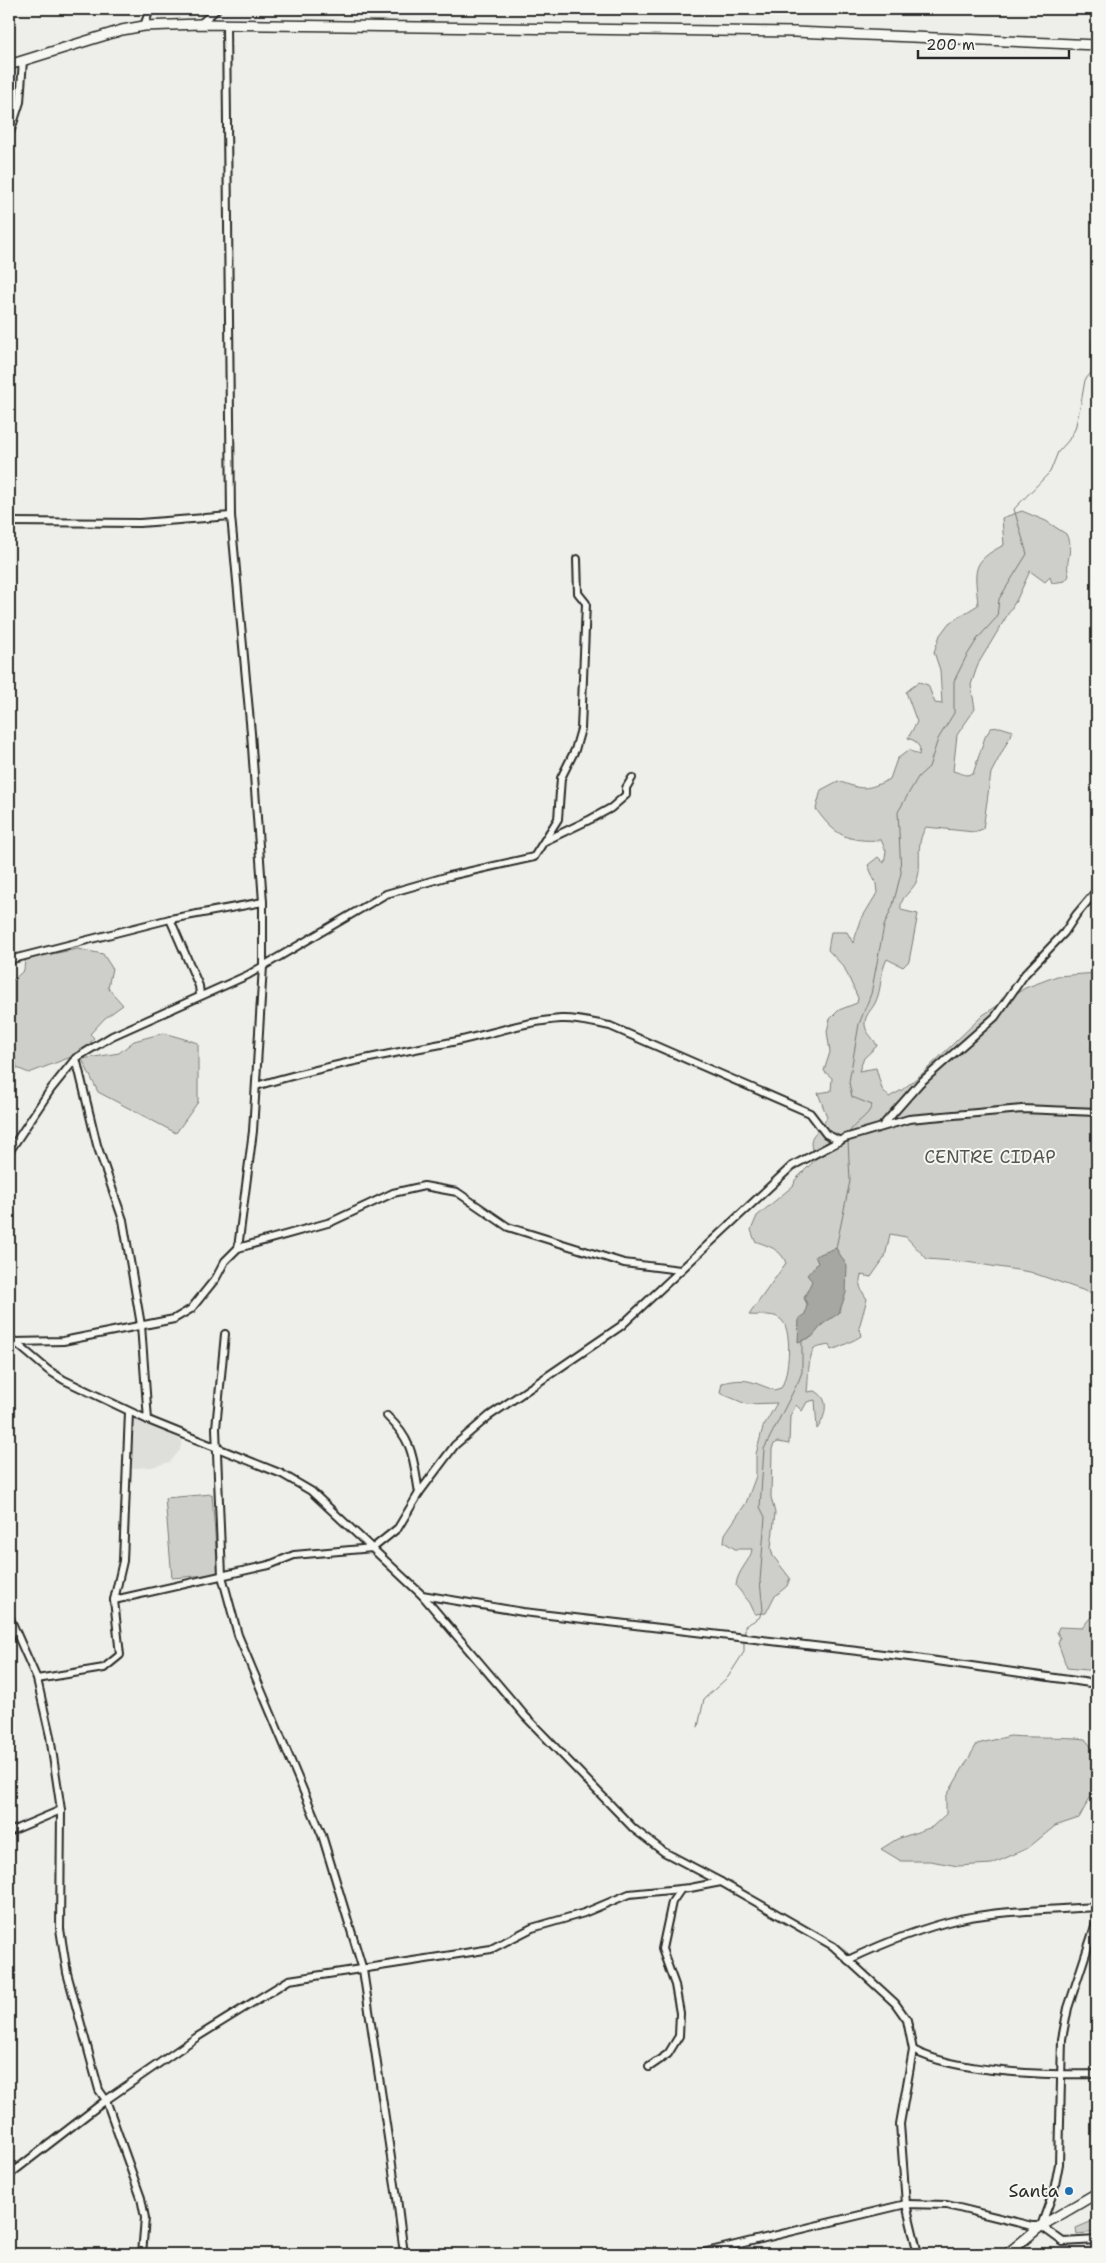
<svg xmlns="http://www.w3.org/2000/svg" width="1106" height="2263" viewBox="0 0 1106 2263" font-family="'Shantell Sans',sans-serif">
	<rect width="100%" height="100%" fill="#eeeeea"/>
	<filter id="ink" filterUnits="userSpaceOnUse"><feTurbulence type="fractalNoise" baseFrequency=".02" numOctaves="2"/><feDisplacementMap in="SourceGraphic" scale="10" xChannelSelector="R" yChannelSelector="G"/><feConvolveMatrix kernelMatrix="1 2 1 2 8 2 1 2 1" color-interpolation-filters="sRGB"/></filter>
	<g filter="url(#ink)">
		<path fill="#dededb" d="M131 1416 182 1440 180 1450 170 1462 152 1467 132 1468Z"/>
		<g fill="#cececa" stroke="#7c7c7a">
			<path d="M1022 511 1046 521 1066 534C1075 553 1064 559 1069 576L1065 581 1052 583 1050 577 1045 582 1030 571 1017 599 978 664 971 685 975 709 957 735 953 771 966 775 973 774 985 737 991 728 1000 727 1013 731 991 773 983 829 974 832 926 827C914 846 923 863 917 880 913 892 899 896 901 910L918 914 909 961 903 967 887 959C880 972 882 988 876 1001 873 1009 866 1013 865 1022 864 1033 874 1037 877 1046L864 1058 859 1071 876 1068 882 1089 889 1097 902 1090 923 1073 983 1015 1025 988 1057 976 1097 973V1295L1030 1272 966 1262 927 1259 906 1237 890 1234 885 1257 871 1277 861 1275C858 1286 861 1290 867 1299L859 1328 861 1336C857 1339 836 1349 831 1350L829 1345 814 1348C807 1363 809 1376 807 1392L814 1391C831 1397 826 1417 817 1429L815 1400 807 1402 802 1411 796 1405 790 1416 789 1444 778 1442 774 1444 772 1449 771 1497 775 1513 771 1548 773 1556 790 1578 787 1586 774 1597 766 1613 755 1614 750 1603 736 1586C737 1570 751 1561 752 1549H735L724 1542 725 1534 746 1503 756 1476V1454L763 1427 777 1403 746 1404 720 1393 722 1383C748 1377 751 1382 774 1390L781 1388C789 1375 794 1326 779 1318 772 1313 758 1316 749 1315L786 1263C781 1249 768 1246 755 1241L751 1230 757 1216 794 1185 795 1180 815 1160C805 1131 816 1139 827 1117L818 1093 831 1091 832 1078 824 1071 830 1052 827 1031 830 1019 839 1010 857 1003 858 998 844 967 828 950 831 932H847L853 943 862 918 877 893 876 884 868 865 878 857 884 863 886 851 881 840C848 842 835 836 816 809L821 790 838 781C863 790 865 791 890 779L897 759 909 750 919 755 920 748 915 741 908 738 917 722 906 692 919 682 928 685 935 703 942 704 940 670 934 652 940 635 949 623 978 605C975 570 970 562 1004 545L1002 518Z"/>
			<path d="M78 949 103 954 112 968 108 988 123 1005 105 1018 90 1034 94 1038 87 1047 71 1057 29 1073 17 1068 9 1030V984L24 970 25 959Z"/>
			<path d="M164 1033 198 1043V1102L176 1133 98 1092 82 1059 119 1053 134 1041Z"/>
			<path d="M212 1494 218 1574 172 1578 165 1498Z"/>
			<path d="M1097 1615V1671L1067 1668 1058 1643 1060 1638 1057 1632 1059 1627 1082 1628 1090 1618Z"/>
			<path d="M1010 1736C1035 1738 1060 1736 1085 1739L1097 1754V1785L1079 1818 1055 1826 1028 1848 992 1864 958 1866 930 1861H901L881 1849 897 1839 932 1827 946 1814V1797L977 1744Z"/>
			<path d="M1097 2219V2232L1077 2234 1076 2228Z"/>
			<path d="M1040 2248H1050L1055 2254H1031Z"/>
		</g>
		<path fill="#a6a6a3" stroke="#757573" d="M836 1248 847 1266 846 1293 839 1313 823 1324 812 1337 798 1342 799 1318 805 1314 807 1304 804 1298 812 1281 807 1275 818 1263 815 1256Z"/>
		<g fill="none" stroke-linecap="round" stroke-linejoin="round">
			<g stroke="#757573" stroke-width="1">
				<path d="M849 1133C855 1121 868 1118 872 1105L852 1097 849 1082 859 1024 871 994 884 926 893 905 901 873 898 812 918 777 929 767 938 739 954 713V681L966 657 978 638 997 617 999 599 1027 554 1014 509 1050 472 1058 452 1068 441 1075 429 1081 403 1085 380 1091 373 1097 370C1090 354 1090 343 1097 327"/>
				<path d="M836 1248 850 1181 848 1140"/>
				<path d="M745 1635V1626L759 1618 763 1610 760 1581 765 1517 760 1507 764 1449 799 1380 802 1372V1340"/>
				<path d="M698 1727 704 1699 728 1677 744 1652V1642"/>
			</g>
			<defs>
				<g id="minor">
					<path d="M200 24 217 9"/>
					<path d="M226 24 231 516 251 733 263 902V966L253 1131 238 1248"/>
					<path d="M144 26 150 9"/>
					<path d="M9 136 20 102 23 60"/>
					<path d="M9 522 140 523 231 516"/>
					<path d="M545 841 591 819 611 808 626 795V788L632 778"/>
					<path d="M170 919 199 986 200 995"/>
					<path d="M9 960 170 919 263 902"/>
					<path d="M76 1058 97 1145 123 1220 141 1325 148 1420"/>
					<path d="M256 1086C322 1066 389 1054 457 1041 491 1034 526 1021 561 1019 577 1018 594 1023 610 1026L810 1113 826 1134 840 1141"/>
					<path d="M883 1125 920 1083 995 1017 1025 974 1064 933 1076 915 1097 890"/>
					<path d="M9 1152 51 1089 76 1058 112 1036 248 975 386 894 449 876 534 857 558 819 561 778 575 750 581 729 586 603 578 593 577 559"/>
					<path d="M225 1334 216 1428 222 1576 238 1635 322 1835 363 1970 397 2198 404 2254"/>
					<path d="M9 1337 48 1370 64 1380 148 1420 282 1474 311 1491 422 1595 525 1716 634 1829 664 1852 721 1882 833 1946 895 2003 907 2020 913 2050 900 2124 906 2204 918 2254"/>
					<path d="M14 1342 63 1341 174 1319 191 1309 216 1278 225 1261 238 1248 331 1222 393 1193 424 1186 457 1192 508 1227 624 1263 680 1270"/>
					<path d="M387 1416C414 1442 413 1458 419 1493"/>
					<path d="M422 1595 523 1612 909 1657 1097 1684"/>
					<path d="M114 1600 269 1565 294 1555 373 1548 398 1528 419 1493 455 1445 489 1416 621 1326 792 1166 845 1138 909 1119 1022 1109 1097 1112"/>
					<path d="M9 1616 37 1679 50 1736 61 1810 60 1929 67 1973 99 2090 106 2100 141 2198 145 2218 142 2254"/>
					<path d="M37 1679 104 1668 120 1655 114 1600 123 1561 129 1412"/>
					<path d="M9 1832 61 1810"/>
					<path d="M848 1960C884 1943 921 1928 960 1919 1005 1910 1052 1910 1097 1907"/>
					<path d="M913 2050C957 2073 1047 2075 1097 2074"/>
					<path d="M649 2067 668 2054 679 2036 680 2013 675 1985 662 1949 672 1902 681 1889"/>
					<path d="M9 2175 106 2100 197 2037 289 1980 491 1949 532 1928 584 1913 629 1894 690 1888 721 1882"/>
					<path d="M1041 2226 1054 2190 1059 2164 1062 2039 1068 2008 1097 1920"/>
					<path d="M698 2254 906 2204 947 2205 1032 2226H1041L1063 2242 1097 2240"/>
				</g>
				<g id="secondary">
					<path d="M9 65 122 30 144 26 200 24 795 32 1097 45"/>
					<path d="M1007 2254 1041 2226 1097 2193"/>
				</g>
			</defs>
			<use href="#minor" stroke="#2b2b2b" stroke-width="10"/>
			<use href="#secondary" stroke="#2b2b2b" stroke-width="12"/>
			<use href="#minor" stroke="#f6f6f2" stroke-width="6"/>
			<use href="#secondary" stroke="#f6f6f2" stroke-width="9"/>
		</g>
	</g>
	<circle fill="#1f6fb2" stroke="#f6f6f2" stroke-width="2" cx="1069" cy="2191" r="5"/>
	<g text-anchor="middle" stroke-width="4" stroke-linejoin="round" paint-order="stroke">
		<g font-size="18" fill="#545453" stroke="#f6f6f2">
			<text x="990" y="1163">CENTRE CIDAP</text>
		</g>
		<g font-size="18" fill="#2b2b2b" stroke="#f6f6f2" text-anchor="end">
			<text x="1059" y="2197">Santa</text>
		</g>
	</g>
	<rect width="1106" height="2263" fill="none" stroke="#f6f6f2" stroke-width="30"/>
	<rect x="15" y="15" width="1076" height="2233" fill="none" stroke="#2b2b2b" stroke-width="2" filter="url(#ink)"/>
	<path d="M918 50v8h151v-8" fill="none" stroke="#2b2b2b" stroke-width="2.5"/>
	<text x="926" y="50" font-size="15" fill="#2b2b2b" stroke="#f6f6f2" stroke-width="4" paint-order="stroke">200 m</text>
</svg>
